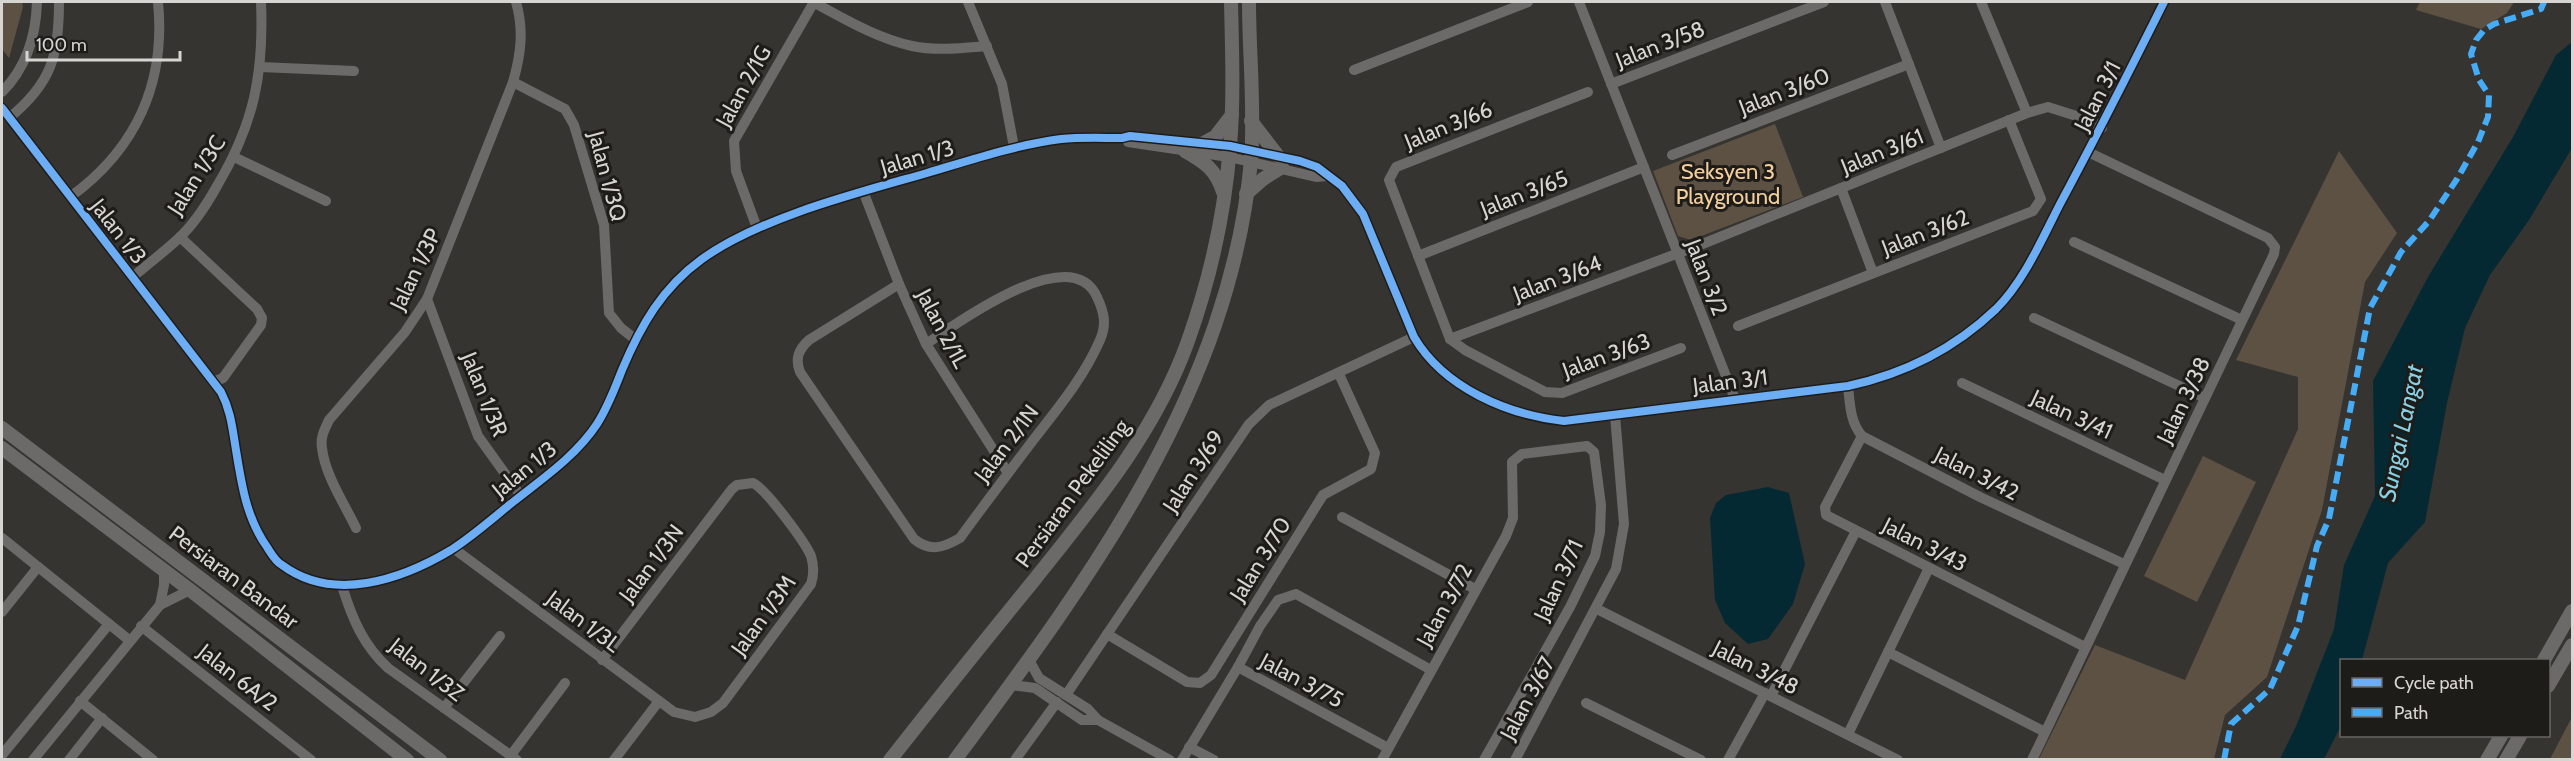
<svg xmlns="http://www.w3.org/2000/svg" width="2574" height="761" viewBox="0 0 2574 761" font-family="Cabin,sans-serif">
	<rect width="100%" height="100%" fill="#363431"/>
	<g fill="#5c5143">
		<path d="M2 2H22L23 7 9 58 2 49Z"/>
		<path d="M2420 2H2514L2507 13 2481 29 2416 10Z"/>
		<path d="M1775 124 1803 197 1691 240 1678 236 1653 171Z"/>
		<path d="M2339 151 2397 233 2365 282 2322 510 2267 677 2225 715 2214 759H2039L2095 645 2185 680 2298 429V377L2236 360Z"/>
		<path d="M2203 456 2256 482 2197 602 2144 576Z"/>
		<path d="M2572 717V759H2550Z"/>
	</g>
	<g fill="#052932">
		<path d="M2572 42V148L2529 220 2490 275 2465 328 2447 403 2425 522 2388 563 2362 660H2342L2341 726 2324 759H2280L2297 724 2334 629 2344 565 2375 496 2373 381 2428 277 2513 137 2556 55Z"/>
		<path d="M1768 487 1789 493 1805 564 1793 604 1768 639 1748 644 1725 623 1715 600 1710 518 1716 503 1726 495Z"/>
	</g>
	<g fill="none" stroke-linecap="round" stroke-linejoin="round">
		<g stroke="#6b6a68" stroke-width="10">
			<path d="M813 2C845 19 876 38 912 46 936 51 962 48 987 46"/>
			<path d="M968 2 1002 84 1014 147"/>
			<path d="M1579 2 1735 399"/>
			<path d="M1885 2 1941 148"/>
			<path d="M1981 2 2027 113"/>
			<path d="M260 67 354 71"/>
			<path d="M1354 70 1528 2"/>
			<path d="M513 82 565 109 574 125 604 225 609 313 621 328 635 339"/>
			<path d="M1611 84 1824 2"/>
			<path d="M2 92C26 68 36 35 37 2"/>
			<path d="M2 108 221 392C230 409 232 425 235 444 241 480 245 516 267 547 271 553 275 561 282 565 333 603 401 580 451 550 473 536 493 518 513 502 542 479 576 456 597 424 608 407 615 388 622 370 641 325 662 288 702 259 761 217 857 193 927 173 971 160 1015 145 1061 139 1081 137 1102 138 1122 138L1130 136 1230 146 1300 161 1317 167 1342 186 1363 214 1414 337C1444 388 1508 415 1564 421L1848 386C1904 374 1954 349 1996 309 2024 281 2042 239 2060 204 2096 137 2130 70 2164 2"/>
			<path d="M9 118C52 83 59 55 59 2"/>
			<path d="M1128 142 1229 157 1316 177 1328 176"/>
			<path d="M1672 155 1909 64"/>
			<path d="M234 157 326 201"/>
			<path d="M1841 188 1873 273"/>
			<path d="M863 191 899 284 926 344 1008 473"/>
			<path d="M70 197C136 149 166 83 158 2"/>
			<path d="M757 228 736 171 734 141 814 2"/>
			<path d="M180 237 257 309 262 318 261 325 223 378 213 382"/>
			<path d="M2074 242 2242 320"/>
			<path d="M1418 256 1644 167"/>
			<path d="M133 277C148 264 164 252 179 238 194 224 207 204 217 186 254 124 264 74 261 2"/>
			<path d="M899 284 809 340C798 350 795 359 800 372L914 539C930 552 943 548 960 538 984 505 1009 472 1034 439 1058 408 1084 377 1100 340 1107 324 1104 312 1097 297 1071 239 956 324 926 344"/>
			<path d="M427 299 478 436 521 496"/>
			<path d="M2034 318 2205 398"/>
			<path d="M1738 326 2033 211 2041 199 2009 120"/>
			<path d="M1450 339 1700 245 2027 113 2048 107 2089 120 2102 128"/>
			<path d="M1450 339 1389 180 1396 167 1588 92"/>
			<path d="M1450 339 1465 350 1545 392 1562 393 1681 348"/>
			<path d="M1962 383 2165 480"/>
			<path d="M1848 386C1850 404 1850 422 1862 436L1980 497 2124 564"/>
			<path d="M1862 436 1825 507 1826 515 2085 647"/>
			<path d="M1342 517 1475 589"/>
			<path d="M356 528C344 503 325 475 322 448 320 437 325 429 329 420L405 332 427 299 513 82C521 54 524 30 516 2"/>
			<path d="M2 538 129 640"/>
			<path d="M453 548 674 712 695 717 711 712 723 703 811 584C814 575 814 566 811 556 805 542 766 489 753 483L737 485 732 489 602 660"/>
			<path d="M342 586C352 618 363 645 388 668L517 760"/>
			<path d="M160 605 164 585V571"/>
			<path d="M1597 609 1898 760"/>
			<path d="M2 612 38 567"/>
			<path d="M141 626 311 760"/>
			<path d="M1107 634 1187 682 1200 683 1211 675 1323 495 1371 469 1375 453 1339 374"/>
			<path d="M1888 652 2045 732"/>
			<path d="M1029 660 1039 678 1088 709 1098 720 1170 760"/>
			<path d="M1238 667 1388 748"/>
			<path d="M1011 685 1035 688 1082 720H1098"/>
			<path d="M1066 695 1249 424 1269 405 1414 337"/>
			<path d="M1771 696 1856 531"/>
			<path d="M80 701 153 760"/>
			<path d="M1586 703 1701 760"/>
			<path d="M444 708 500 636"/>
			<path d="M1848 734 1929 568"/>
			<path d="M1189 747 1214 760"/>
			<path d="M2 755 109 624"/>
			<path d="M511 755 565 683"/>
			<path d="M33 760 160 605 190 590"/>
			<path d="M69 760 102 718"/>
			<path d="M614 760 659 701"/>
			<path d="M1015 760 1057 702"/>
			<path d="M1182 760 1238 667 1260 626 1278 600 1296 594 1431 670"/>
			<path d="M1382 760 1506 536 1513 518 1512 462 1522 454 1587 446 1594 452 1601 505 1600 532 1595 556 1570 607 1484 760"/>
			<path d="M1515 760 1616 569 1624 524 1615 415"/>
			<path d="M1728 760 1765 693"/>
			<path d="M2032 760 2274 254 2275 247 2268 238 2088 152"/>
		</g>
		<g stroke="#6c6a68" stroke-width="14">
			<path d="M1251 121 1278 156"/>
			<path d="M1202 144 1215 137 1232 115"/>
			<path d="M1185 151C1205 162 1216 170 1223 192"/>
			<path d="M1246 194 1263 179 1282 167"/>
			<path d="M2 428 440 760"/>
			<path d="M2 448 190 590 407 760"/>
			<path d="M2544 660 2572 611"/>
			<path d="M2548 686 2572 645"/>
			<path d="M890 760C938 699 986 639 1035 579 1094 505 1156 431 1188 341 1210 279 1225 212 1230 146 1234 98 1232 49 1231 2"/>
			<path d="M955 760C1090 578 1229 393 1251 161 1255 108 1249 54 1249 2"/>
			<path d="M2487 760 2501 736"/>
			<path d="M2506 760 2520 736"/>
		</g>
		<path stroke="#46acf6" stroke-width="6" stroke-dasharray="12 6" stroke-linecap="butt" d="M2224 760 2231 724 2270 689 2298 626 2317 546 2329 519 2370 308 2401 252 2429 221 2457 179 2478 142 2488 117 2489 95 2479 80 2471 54 2476 40 2484 30 2494 24 2541 9 2544 2"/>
		<defs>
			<path id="cycleway" d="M2 108 221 392C230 409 232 425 235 444 241 480 245 516 267 547 271 553 275 561 282 565 333 603 401 580 451 550 473 536 493 518 513 502 542 479 576 456 597 424 608 407 615 388 622 370 641 325 662 288 702 259 761 217 857 193 927 173 971 160 1015 145 1061 139 1081 137 1102 138 1122 138L1130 136 1230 146 1300 161 1317 167 1342 186 1363 214 1414 337C1444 388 1508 415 1564 421L1848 386C1904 374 1954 349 1996 309 2024 281 2042 239 2060 204 2096 137 2130 70 2164 2"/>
		</defs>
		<use href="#cycleway" stroke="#1e1c19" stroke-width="11"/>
		<use href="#cycleway" stroke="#6dadf4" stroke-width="8"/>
	</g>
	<g text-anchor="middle" stroke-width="6" stroke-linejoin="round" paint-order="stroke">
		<g font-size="22" fill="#d7d5d1" stroke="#1e1c19">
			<text transform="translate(1660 44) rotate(-21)" y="8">Jalan 3/58</text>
			<text transform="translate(743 86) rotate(-61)" y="8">Jalan 2/1G</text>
			<text transform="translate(1784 91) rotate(-21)" y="8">Jalan 3/60</text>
			<text transform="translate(2097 96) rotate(-63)" y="8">Jalan 3/1</text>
			<text transform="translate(1448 125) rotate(-22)" y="8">Jalan 3/66</text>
			<text transform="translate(1882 151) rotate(-22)" y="8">Jalan 3/61</text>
			<text transform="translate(917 157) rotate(-16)" y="8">Jalan 1/3</text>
			<text transform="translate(196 175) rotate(-58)" y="8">Jalan 1/3C</text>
			<text transform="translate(608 176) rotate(75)" y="8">Jalan 1/3Q</text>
			<text transform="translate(1524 193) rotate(-21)" y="8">Jalan 3/65</text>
			<text transform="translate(119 231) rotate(52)" y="8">Jalan 1/3</text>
			<text transform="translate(1925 232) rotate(-21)" y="8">Jalan 3/62</text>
			<text transform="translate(415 269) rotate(-64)" y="8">Jalan 1/3P</text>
			<text transform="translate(1707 277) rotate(69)" y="8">Jalan 3/2</text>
			<text transform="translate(1557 278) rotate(-21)" y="8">Jalan 3/64</text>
			<text transform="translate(943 328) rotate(62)" y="8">Jalan 2/1L</text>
			<text transform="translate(1606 355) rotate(-20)" y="8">Jalan 3/63</text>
			<text transform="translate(1730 381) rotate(-7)" y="8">Jalan 3/1</text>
			<text transform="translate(485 394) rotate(68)" y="8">Jalan 1/3R</text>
			<text transform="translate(2183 400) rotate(-64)" y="8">Jalan 3/38</text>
			<text transform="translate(2072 414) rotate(25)" y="8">Jalan 3/41</text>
			<text transform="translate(1006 443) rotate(-53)" y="8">Jalan 2/1N</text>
			<text transform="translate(524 469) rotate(-39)" y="8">Jalan 1/3</text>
			<text transform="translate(1193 471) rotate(-57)" y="8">Jalan 3/69</text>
			<text transform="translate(1977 473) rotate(27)" y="8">Jalan 3/42</text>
			<text transform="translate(1072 493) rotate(-54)" y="8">Persiaran Pekeliling</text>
			<text transform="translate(1925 544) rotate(27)" y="8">Jalan 3/43</text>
			<text transform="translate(1260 559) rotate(-58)" y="8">Jalan 3/70</text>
			<text transform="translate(651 563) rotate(-53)" y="8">Jalan 1/3N</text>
			<text transform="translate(234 577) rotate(37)" y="8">Persiaran Bandar</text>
			<text transform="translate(1558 580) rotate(-65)" y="8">Jalan 3/71</text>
			<text transform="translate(1444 605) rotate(-61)" y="8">Jalan 3/72</text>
			<text transform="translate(763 615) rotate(-54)" y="8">Jalan 1/3M</text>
			<text transform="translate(584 621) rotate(37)" y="8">Jalan 1/3L</text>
			<text transform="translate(1756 667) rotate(27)" y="8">Jalan 3/48</text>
			<text transform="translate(427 669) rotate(38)" y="8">Jalan 1/3Z</text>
			<text transform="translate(238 677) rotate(38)" y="8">Jalan 6A/2</text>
			<text transform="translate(1302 680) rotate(28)" y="8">Jalan 3/75</text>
			<text transform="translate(1527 698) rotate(-62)" y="8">Jalan 3/67</text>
		</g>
		<g font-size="22" fill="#f3cf9d" stroke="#1e1c19">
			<text x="1728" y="179">Seksyen 3<tspan x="1728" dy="25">Playground</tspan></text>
		</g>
		<g font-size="24" font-style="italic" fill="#88d0e4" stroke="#1e1c19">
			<text transform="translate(2401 433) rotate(-78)" y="8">Sungai Langat</text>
		</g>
	</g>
	<rect width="2574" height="761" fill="none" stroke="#d7d5d1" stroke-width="6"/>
	<rect x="2340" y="659" width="210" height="78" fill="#1e1c19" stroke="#686663" stroke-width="1.5"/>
	<rect x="2352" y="678" width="30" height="9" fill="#6dadf4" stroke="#686663" stroke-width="1.5"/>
	<text x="2394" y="689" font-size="18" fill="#d7d5d1">Cycle path</text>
	<rect x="2352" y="708" width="30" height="9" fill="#46acf6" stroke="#686663" stroke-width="1.5"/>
	<text x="2394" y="719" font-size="18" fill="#d7d5d1">Path</text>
	<path d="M27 51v9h153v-9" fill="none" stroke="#d7d5d1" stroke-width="3"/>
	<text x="36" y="51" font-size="18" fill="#d7d5d1" stroke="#1e1c19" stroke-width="4.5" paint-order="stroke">100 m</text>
</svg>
